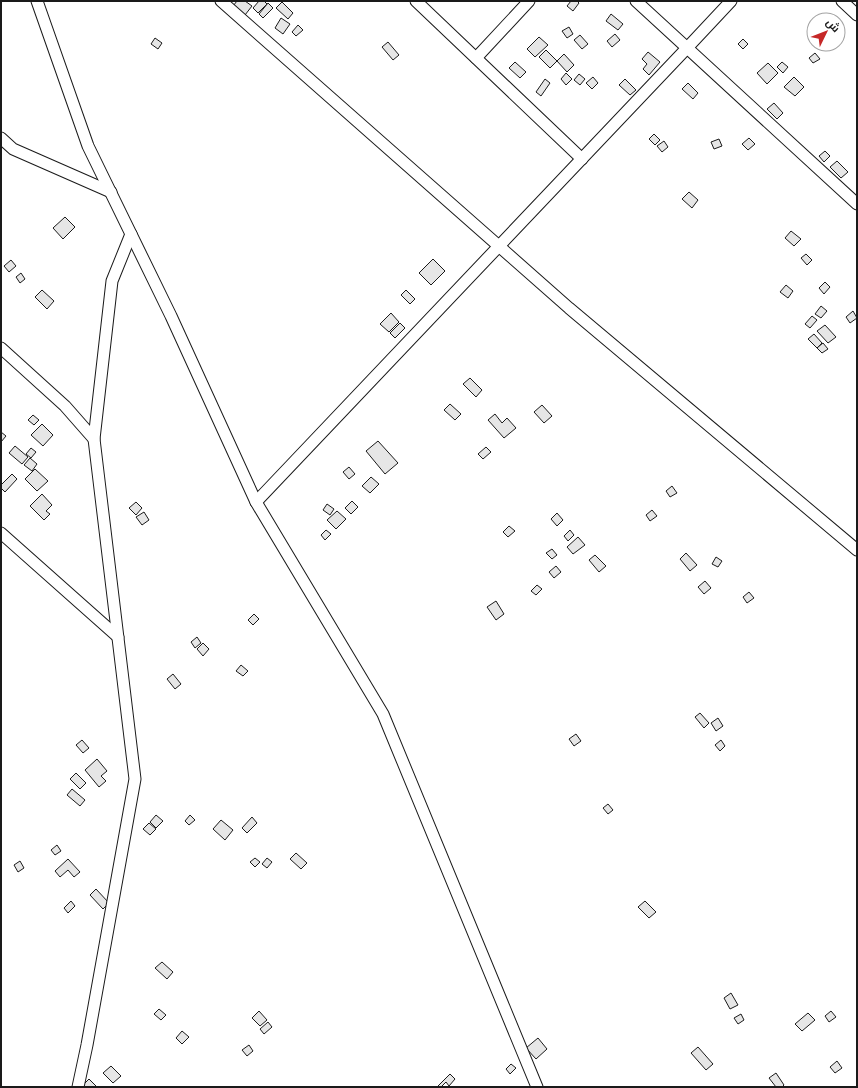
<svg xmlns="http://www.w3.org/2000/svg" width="858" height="1088" viewBox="0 0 858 1088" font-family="'PT Sans',Cairo,sans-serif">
	<rect width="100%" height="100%" fill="#fff"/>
	<g fill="#e6e6e6" stroke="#1a1a1a">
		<path d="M237 1H245L252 6 245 15 233 6Z"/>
		<path d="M259 1H264L267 4 258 13 253 8Z"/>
		<path d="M571 1H577L579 3 573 11 567 6Z"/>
		<path d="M282 2 293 13 288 19 276 8Z"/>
		<path d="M268 3 273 8 263 18 259 14Z"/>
		<path d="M611 14 623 24 618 30 606 21Z"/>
		<path d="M281 18 290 24 283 34 275 28Z"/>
		<path d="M298 25 303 30 296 36 292 32Z"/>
		<path d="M569 27 573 34 567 38 562 31Z"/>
		<path d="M615 34 620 40 612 47 607 41Z"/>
		<path d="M580 35 588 44 582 49 574 40Z"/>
		<path d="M539 37 548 45 535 57 527 49Z"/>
		<path d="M155 38 162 43 158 49 151 44Z"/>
		<path d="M743 39 748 44 743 49 738 44Z"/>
		<path d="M388 42 399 55 393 60 382 47Z"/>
		<path d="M546 50 557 61 550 68 539 57Z"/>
		<path d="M648 52 660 62 649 75 643 69 647 64 642 59Z"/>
		<path d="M815 53 820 59 813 63 809 58Z"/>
		<path d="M564 54 574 65 567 72 557 61Z"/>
		<path d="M515 62 526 72 520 78 509 68Z"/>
		<path d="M782 62 788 67 783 73 777 67Z"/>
		<path d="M768 63 778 73 767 84 757 73Z"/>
		<path d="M566 73 572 79 566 85 561 79Z"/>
		<path d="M579 74 585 79 580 85 574 80Z"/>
		<path d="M593 77 598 83 592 89 586 83Z"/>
		<path d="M794 77 804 87 795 96 784 87Z"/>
		<path d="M545 79 550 83 541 96 536 92Z"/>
		<path d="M625 79 636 90 630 95 619 85Z"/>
		<path d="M688 83 698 93 693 99 682 89Z"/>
		<path d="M774 103 783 113 777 119 767 109Z"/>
		<path d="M654 134 660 140 655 145 649 139Z"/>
		<path d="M749 138 755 144 748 150 742 144Z"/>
		<path d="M719 139 722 146 714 149 711 142Z"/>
		<path d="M664 141 668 147 662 152 657 146Z"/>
		<path d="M825 151 830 156 824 162 819 156Z"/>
		<path d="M837 161 848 172 841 178 830 167Z"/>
		<path d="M689 192 698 200 692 208 682 199Z"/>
		<path d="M65 217 75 227 63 239 53 228Z"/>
		<path d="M791 231 801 239 794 246 785 238Z"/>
		<path d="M806 254 812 260 807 265 801 258Z"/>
		<path d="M433 259 445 271 431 285 419 273Z"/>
		<path d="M11 260 16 266 9 272 4 266Z"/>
		<path d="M21 273 25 279 20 283 16 277Z"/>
		<path d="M825 282 830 287 824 294 819 288Z"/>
		<path d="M786 285 793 291 788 298 780 292Z"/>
		<path d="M42 290 54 301 47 309 35 297Z"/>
		<path d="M406 290 415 299 410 304 401 295Z"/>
		<path d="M821 306 827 311 821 318 815 314Z"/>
		<path d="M853 311 857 318 850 323 846 317Z"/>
		<path d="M391 313 399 322 389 332 380 324Z"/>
		<path d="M812 316 817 320 810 328 805 324Z"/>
		<path d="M400 323 405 328 395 338 390 333Z"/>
		<path d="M825 325 836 337 828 343 817 331Z"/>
		<path d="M814 334 822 343 817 348 808 339Z"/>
		<path d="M823 343 828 349 822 353 817 348Z"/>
		<path d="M470 378 482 390 476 397 463 384Z"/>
		<path d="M450 404 461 414 455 420 444 410Z"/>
		<path d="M542 405 552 416 544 423 534 412Z"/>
		<path d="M495 414 502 423 507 418 516 428 504 438 488 420Z"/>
		<path d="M33 415 39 420 34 425 28 420Z"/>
		<path d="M42 424 53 435 43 446 31 435Z"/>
		<path d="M1 432 6 436 1 442Z"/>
		<path d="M378 441 398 463 385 474 366 451Z"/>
		<path d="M15 446 28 457 22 464 9 453Z"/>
		<path d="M486 447 491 452 483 459 478 454Z"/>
		<path d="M31 448 36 452 31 458 26 454Z"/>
		<path d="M30 458 37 464 32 471 24 465Z"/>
		<path d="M349 467 355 474 349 479 343 472Z"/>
		<path d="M35 469 48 481 37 491 25 479Z"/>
		<path d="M12 474 17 479 5 492 1 488V485Z"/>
		<path d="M371 477 379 484 370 493 362 486Z"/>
		<path d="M672 486 677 493 670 497 666 491Z"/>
		<path d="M42 494 52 505 46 511 50 514 44 520 30 506Z"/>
		<path d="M352 501 358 507 351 514 345 508Z"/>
		<path d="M136 502 142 508 136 515 129 508Z"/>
		<path d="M327 504 334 509 330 515 323 510Z"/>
		<path d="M652 510 657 516 650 521 646 515Z"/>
		<path d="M337 511 346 519 336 529 327 520Z"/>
		<path d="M144 512 149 520 142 525 136 517Z"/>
		<path d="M557 513 563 520 557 526 551 519Z"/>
		<path d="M509 526 515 531 508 537 503 532Z"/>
		<path d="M326 530 331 534 325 540 321 535Z"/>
		<path d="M570 530 574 535 568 541 564 536Z"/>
		<path d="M578 537 585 545 573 554 567 547Z"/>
		<path d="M552 549 557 555 552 559 546 553Z"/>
		<path d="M686 553 697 565 690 571 680 559Z"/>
		<path d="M595 555 606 566 599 572 589 560Z"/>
		<path d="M716 557 722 561 718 567 712 564Z"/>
		<path d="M556 566 561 572 554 578 549 572Z"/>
		<path d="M705 581 711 588 704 594 698 587Z"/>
		<path d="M537 585 542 589 536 595 531 591Z"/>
		<path d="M749 592 754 598 747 603 743 597Z"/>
		<path d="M496 601 504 614 496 620 487 607Z"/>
		<path d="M254 614 259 619 253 625 248 620Z"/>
		<path d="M197 637 201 643 195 648 191 642Z"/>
		<path d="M203 643 209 649 203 656 197 649Z"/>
		<path d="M241 665 248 671 243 676 236 671Z"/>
		<path d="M173 674 181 684 175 689 167 679Z"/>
		<path d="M700 713 709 723 704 728 695 717Z"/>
		<path d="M718 718 723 726 716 731 711 723Z"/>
		<path d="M576 734 581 741 574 746 569 739Z"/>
		<path d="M82 740 89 748 83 753 76 745Z"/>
		<path d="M721 740 725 746 720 751 715 745Z"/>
		<path d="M97 759 107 771 101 776 106 781 99 787 85 770Z"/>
		<path d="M76 773 86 783 80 789 70 779Z"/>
		<path d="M72 789 85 800 80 806 67 795Z"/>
		<path d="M608 804 613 810 608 814 603 808Z"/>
		<path d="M156 815 163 821 156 828 150 822Z"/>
		<path d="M190 815 195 820 189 825 185 821Z"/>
		<path d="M252 817 257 823 247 833 242 828Z"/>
		<path d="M221 820 233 830 225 840 213 829Z"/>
		<path d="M149 823 156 829 150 835 143 829Z"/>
		<path d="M57 845 61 851 55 855 51 850Z"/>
		<path d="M296 853 307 863 301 869 290 859Z"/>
		<path d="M255 858 260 862 255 867 250 862Z"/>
		<path d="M267 858 272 862 267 868 262 864Z"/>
		<path d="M68 859 80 872 74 877 68 870 60 877 55 871Z"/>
		<path d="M20 861 24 868 18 872 14 865Z"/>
		<path d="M96 889 109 903 103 909 90 895Z"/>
		<path d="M71 901 75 906 68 913 64 908Z"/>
		<path d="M645 901 656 912 649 918 638 907Z"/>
		<path d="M162 962 173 972 167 979 155 968Z"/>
		<path d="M731 993 738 1005 730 1009 724 998Z"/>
		<path d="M159 1009 166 1015 161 1020 154 1014Z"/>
		<path d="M259 1011 267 1020 260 1026 252 1018Z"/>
		<path d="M831 1011 836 1017 829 1022 825 1016Z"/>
		<path d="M808 1013 815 1020 802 1031 795 1024Z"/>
		<path d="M741 1014 744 1020 738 1024 734 1018Z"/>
		<path d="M268 1022 272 1027 264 1034 260 1029Z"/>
		<path d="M182 1031 189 1037 182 1044 176 1038Z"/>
		<path d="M538 1038 547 1049 536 1059 526 1048Z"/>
		<path d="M249 1045 253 1051 247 1056 242 1050Z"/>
		<path d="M698 1047 713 1064 706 1070 691 1053Z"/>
		<path d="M837 1061 842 1068 835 1073 830 1067Z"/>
		<path d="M511 1064 516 1068 510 1074 506 1069Z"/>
		<path d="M111 1066 121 1076 113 1083 103 1073Z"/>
		<path d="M776 1073 784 1085 782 1087H776L769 1078Z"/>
		<path d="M450 1074 455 1079 449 1086 446 1082 441 1087H439L438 1086Z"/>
		<path d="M89 1079 96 1086 95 1087H84L83 1085Z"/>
	</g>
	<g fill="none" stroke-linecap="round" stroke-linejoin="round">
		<defs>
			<g id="minor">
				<path d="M37 1 88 146 171 316 256 502 383 714 537 1087"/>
				<path d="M221 1 569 308 857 550"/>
				<path d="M416 1 582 159"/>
				<path d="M636 1 857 204"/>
				<path d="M842 1 857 15"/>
				<path d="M476 58 529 1"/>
				<path d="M1 138 13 149 111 192"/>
				<path d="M1 348 65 406 94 439"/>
				<path d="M256 502 687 48 731 1"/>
				<path d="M1 533 118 637"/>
				<path d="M78 1087 87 1045 135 779 94 439 112 281 131 234"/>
			</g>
		</defs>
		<use href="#minor" stroke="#1a1a1a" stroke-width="13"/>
		<use href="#minor" stroke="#fff" stroke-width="11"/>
	</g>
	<rect width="858" height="1088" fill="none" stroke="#1a1a1a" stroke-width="4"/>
	<g transform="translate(826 32) rotate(47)"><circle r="19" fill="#ffffff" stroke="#a3a3a3"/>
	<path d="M0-3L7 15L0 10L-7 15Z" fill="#c62828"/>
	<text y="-6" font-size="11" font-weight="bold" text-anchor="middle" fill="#1a1a1a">ش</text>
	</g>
</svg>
